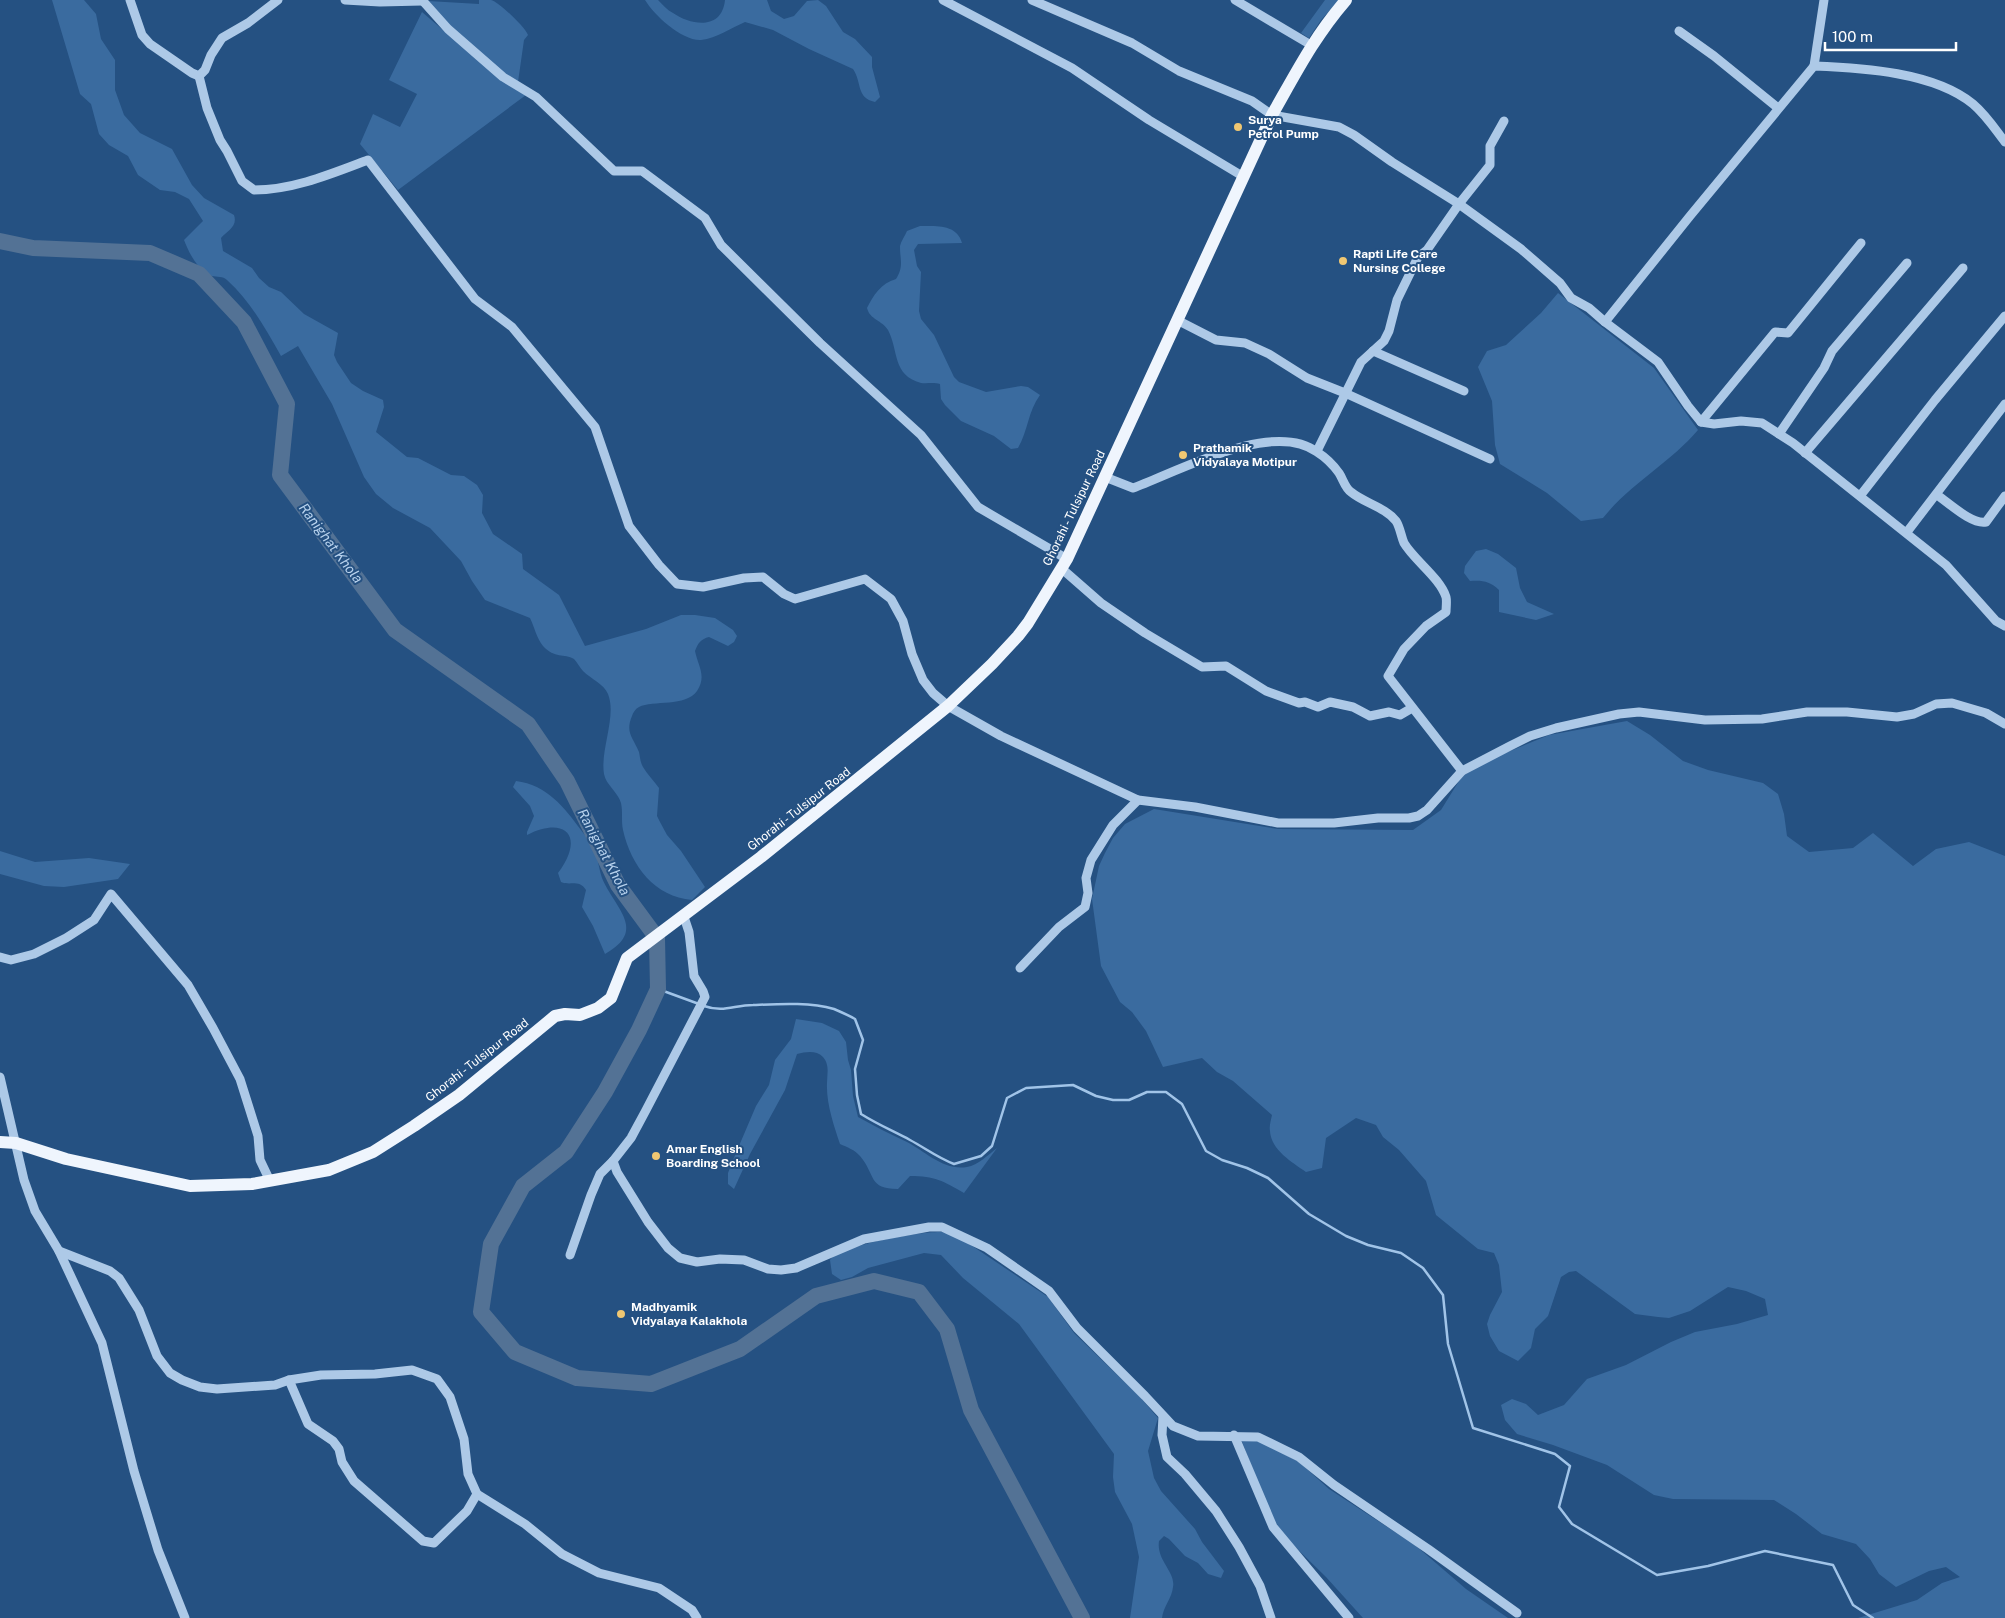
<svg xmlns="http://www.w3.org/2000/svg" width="2005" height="1618" viewBox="0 0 2005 1618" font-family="'Public Sans',sans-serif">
	<rect width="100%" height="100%" fill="#255182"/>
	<g fill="#3a6b9f">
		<path d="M52 0H84L96 14 101 39 115 60V90L124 115 140 133 172 149 192 185 204 198 234 215C238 227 227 231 221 238L223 251 252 268 259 278 269 287 281 292 304 314 338 333 334 355 337 362 351 383 363 391 383 400 384 407 376 432 407 457 418 458 451 475 464 476 477 485 483 495 482 513 493 534 522 554 523 569 559 595 585 646 646 629 681 615H695L715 618 733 630 737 636 734 642 728 646 709 637C701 639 698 643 695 651 698 666 707 676 697 691 686 707 653 700 639 707 635 709 633 713 632 716 625 733 633 737 639 752 640 756 640 762 643 767 647 774 654 781 659 788L657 816 660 822 667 835 681 851 705 887 692 900C655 897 631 866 623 830 621 821 623 812 621 803 618 792 606 785 604 774 600 750 617 716 608 694 604 684 591 679 583 671 580 668 577 662 574 659 564 653 555 659 543 646 537 639 534 626 530 618L485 600 472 581 461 561 430 528 393 508 376 494 364 477 332 404 298 346 281 356C265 328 251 302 227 280 223 276 217 277 212 276 198 271 189 253 184 240L203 221 189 199 175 192 160 190 138 175 128 156 109 145 99 134 91 104 80 94Z"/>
		<path d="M479 0C482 0 488 0 491 0 499 2 525 27 528 35L524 40 518 82 505 74 448 28 428 1 479 4Z"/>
		<path d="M645 0H658C663 5 667 10 673 13 692 26 722 30 725 0H767L771 11 784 19 794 16 807 1 818 0 826 6 843 32 855 39 872 57V67L880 97 875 102C856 98 862 82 853 69L809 49 773 30 745 22C731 28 717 38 701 40 682 41 654 15 645 0Z"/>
		<path d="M1325 0H1339L1321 20 1309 38 1301 33Z"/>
		<path d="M422 12 500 79 526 95 398 190 360 144 373 114 400 127 417 94 389 80Z"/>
		<path d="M920 226C936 226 957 224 962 243L918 244 914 250 917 266 921 272 919 311 921 319 934 335 954 377 959 382 986 392 1021 386 1028 387 1040 395C1028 411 1028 431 1018 448L1011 449 994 436 961 421 945 405 941 399 940 384C933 382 927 384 921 383 892 375 899 351 888 330 882 320 870 320 867 308 873 296 881 283 896 279 904 266 900 261 900 246 901 241 905 236 907 231Z"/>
		<path d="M1558 293 1654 368 1698 430C1670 463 1630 484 1603 518L1581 521 1547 493 1500 464 1495 445 1492 401 1478 367 1487 351 1506 345 1541 313Z"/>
		<path d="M1486 549 1498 554 1516 568 1520 588 1527 602 1554 614 1536 620 1499 612V590C1490 581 1482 580 1470 581L1464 573 1465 566 1476 551Z"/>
		<path d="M1627 721 1650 735 1683 761 1708 770 1763 783 1778 794 1784 814 1787 836 1809 852 1853 848 1873 833 1913 866 1936 849 1969 842 2005 856V1618H1858L1917 1600 1942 1583 1960 1577 1946 1567 1929 1571 1896 1587 1879 1574 1870 1559 1856 1544 1822 1534 1796 1514 1774 1500 1673 1499 1654 1495 1607 1465 1553 1445 1517 1434 1505 1420 1501 1405 1512 1399 1526 1404 1538 1415 1564 1405 1587 1379 1626 1365 1671 1342 1695 1332 1737 1324 1768 1315 1765 1299 1746 1291 1728 1287 1690 1311 1669 1318 1658 1317 1635 1314 1576 1271 1569 1272 1561 1277 1548 1316 1535 1329 1531 1348 1518 1361 1499 1351 1490 1336 1487 1324 1490 1315 1502 1292 1499 1265 1494 1253 1478 1249 1436 1215 1426 1181 1399 1150 1383 1137 1376 1125 1356 1118 1326 1138 1322 1168 1306 1172C1292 1162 1271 1150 1270 1131 1269 1126 1271 1120 1272 1115L1233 1081 1217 1072 1202 1058 1163 1067 1146 1031 1132 1012 1120 1002 1101 966 1092 899 1099 866 1105 853 1113 838 1125 824 1154 809 1278 829 1413 830 1441 810 1462 776 1493 758 1549 735Z"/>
		<path d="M516 781C547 785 564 807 581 830 585 836 592 842 594 849 598 858 599 869 602 878 615 909 648 930 605 954L593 926 582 907 586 890C579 879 570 886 561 882L558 873C585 838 567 815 527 835V832L534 816 530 806 513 787Z"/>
		<path d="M0 851 35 862 89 858 130 864 118 879 64 887 44 886 0 874Z"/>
		<path d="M796 1019 822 1023 839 1031 846 1042 848 1060 851 1070 853 1096 858 1117C874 1126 890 1134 907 1142 926 1152 944 1171 967 1167 978 1165 988 1155 997 1148L964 1193C943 1181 935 1176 910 1176L898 1189C868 1189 876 1175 860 1156 855 1150 847 1147 840 1144 834 1126 826 1103 827 1083 827 1074 830 1065 823 1057 816 1050 806 1052 797 1054L785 1090 750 1154 734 1189 728 1184V1173L733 1160 756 1106 769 1085 775 1060 791 1039Z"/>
		<path d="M942 1232 956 1235 1048 1297 1074 1333 1140 1397 1158 1418 1148 1451 1154 1478 1161 1491 1195 1529 1202 1542 1224 1571 1221 1578 1208 1574 1198 1563 1185 1556 1169 1539 1164 1536 1159 1541C1156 1560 1176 1572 1173 1587 1172 1598 1163 1607 1162 1618H1130L1139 1557 1132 1524 1115 1492 1113 1477 1114 1454 1019 1324 963 1278 941 1255 924 1253 868 1268 852 1277 841 1280 832 1274 830 1260C840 1245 922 1231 942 1232Z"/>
		<path d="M1241 1439 1258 1440 1299 1462 1329 1489 1415 1545 1466 1589 1508 1618H1363L1326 1577 1275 1527Z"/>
	</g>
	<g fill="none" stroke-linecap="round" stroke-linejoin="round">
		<g stroke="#a1c4e8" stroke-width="2.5">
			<path d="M658 989 699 1004"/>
			<path d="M704 1006C724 1013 734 1005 753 1005 779 1004 809 1002 834 1009 841 1012 848 1015 855 1019L863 1040 855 1069 857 1095 861 1114C877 1124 893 1131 910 1140 925 1148 938 1158 954 1164L981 1156 992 1146 1007 1098 1026 1088 1073 1085 1096 1096 1113 1100H1129L1147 1092H1166L1182 1104 1206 1151 1222 1160 1247 1168 1268 1178 1309 1214 1346 1236 1368 1245 1401 1253 1423 1268 1443 1295 1448 1344 1473 1428 1555 1454 1570 1466 1559 1507 1572 1524 1657 1575 1708 1566 1765 1551 1833 1565 1853 1605 1873 1618"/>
		</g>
		<path stroke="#537295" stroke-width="16" d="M0 241 33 248 150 253 199 274 244 322 287 404 280 475 395 630 528 724 567 781 618 885 657 938 658 989 639 1030 605 1092 566 1152 523 1186 491 1244 481 1312 515 1352 577 1378 651 1384 740 1349 816 1296 874 1281 919 1292 947 1329 971 1410 1082 1618"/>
		<g stroke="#adc9e7" stroke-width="9">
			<path d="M130 0 142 35 150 44 192 73 199 76 205 70 211 55 222 38 248 23 278 0"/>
			<path d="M345 0 380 2 422 1"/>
			<path d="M422 0 448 29 503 77 536 97 614 171H642L705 218 721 245 820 343 921 435 978 507 1067 559"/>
			<path d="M943 0 1072 68 1149 120 1244 177"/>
			<path d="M1032 0 1132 43 1179 71 1252 101 1272 115 1339 127 1354 135 1392 162 1459 204 1521 249 1560 283 1571 298 1589 308 1605 322 1658 362 1688 406 1701 422 1714 424 1741 421 1762 423 1793 443 1946 565 1996 621 2005 626"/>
			<path d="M1235 0 1311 45"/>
			<path d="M1679 31 1714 56 1778 108"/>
			<path d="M1814 66 1824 0"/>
			<path d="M199 76 207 108 220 140 227 151 242 181 254 190C293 190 331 174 368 160L475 299 512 327 595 427 629 526 659 565 677 584 703 587 744 578 763 577 784 594 795 599 865 579 891 599 903 621 912 654 923 680 933 693 948 706 1001 736 1138 800 1195 807 1278 823H1334L1378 818H1409L1418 816 1427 810 1462 771 1510 746 1530 736 1556 728 1619 714 1639 712 1705 720 1762 719 1807 712H1847L1897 717 1914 714 1936 704 1952 703 1986 713 2005 724"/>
			<path d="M1177 320 1216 340 1245 343 1269 354 1307 378 1345 393 1490 459"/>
			<path d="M1605 322 1690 216 1814 66C1863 68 1934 72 1973 104 1986 115 1995 129 2005 142"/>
			<path d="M1373 351 1464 391"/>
			<path d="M1701 422 1775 332 1788 333 1861 243"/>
			<path d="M1779 434 1824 368 1832 351 1907 263"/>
			<path d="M1317 451 1361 362 1384 341 1389 331 1397 300 1418 257 1427 250 1459 204 1490 165V146L1504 121"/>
			<path d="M1805 453 1963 268"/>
			<path d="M1105 477 1133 488C1177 472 1273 419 1317 452 1325 457 1334 466 1339 473 1343 479 1345 488 1351 492 1364 503 1385 507 1396 521 1400 527 1401 536 1404 543 1414 560 1440 578 1446 597 1447 601 1446 608 1446 612L1426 626 1404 649 1388 676 1462 771"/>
			<path d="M1937 495C1949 503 1972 525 1986 522L2005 496"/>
			<path d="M1860 496 1935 400 2005 316"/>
			<path d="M1907 532 2005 404"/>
			<path d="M1061 568 1101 603 1145 633 1202 667 1226 666 1266 691 1299 703 1305 702 1318 707 1330 702 1353 707 1370 716 1389 712 1400 715 1412 708"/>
			<path d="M684 917 689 932 694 976 703 991 705 997 645 1112 631 1138 613 1161 617 1172 648 1222 668 1248 680 1258 697 1262 720 1259 744 1260 768 1269 781 1270 796 1268 864 1239 929 1227H942L987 1248 1049 1291 1077 1328 1145 1396 1173 1426 1198 1436 1258 1437 1299 1457 1334 1485 1428 1549 1517 1613"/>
			<path d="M0 957 11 960 34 954 66 938 94 920 111 894 188 985 213 1028 240 1079 258 1136 260 1160 270 1181"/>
			<path d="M1020 968 1059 927 1085 907 1088 893 1086 878 1091 860 1113 825 1138 800"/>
			<path d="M0 1077 24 1180 35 1211 59 1251 102 1343 134 1471 158 1550 185 1618"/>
			<path d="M59 1251 110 1271 119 1278 139 1310 157 1356 170 1373 182 1380 200 1387 217 1389 275 1385 289 1380 321 1375 375 1374 412 1370 437 1379 450 1397 464 1439 468 1474 477 1494 525 1524 562 1554 599 1573 659 1588 692 1610 697 1618"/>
			<path d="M570 1255 591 1195 600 1174 613 1161"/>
			<path d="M289 1380 308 1424 333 1441 339 1449 342 1462 354 1481 423 1541 434 1543 467 1511 477 1494"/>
			<path d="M1163 1416 1162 1435 1167 1457 1185 1474 1216 1511 1239 1547 1260 1586 1271 1618"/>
			<path d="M1234 1435 1273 1527 1349 1618"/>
		</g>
		<path stroke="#eff5fd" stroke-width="12" d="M0 1142 16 1143 66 1159 190 1186 252 1184 329 1170 373 1152 414 1126 459 1095 555 1016 565 1014 580 1015 598 1008 611 998 627 958 761 857 948 706 992 664 1018 636 1028 623 1067 559 1272 115C1296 73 1314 37 1346 0"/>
	</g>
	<g fill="#f0c772" stroke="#255182" stroke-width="2">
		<circle cx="1238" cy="127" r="5"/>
		<circle cx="1343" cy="261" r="5"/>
		<circle cx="1183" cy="455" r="5"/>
		<circle cx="656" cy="1156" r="5"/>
		<circle cx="621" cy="1314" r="5"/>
	</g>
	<g text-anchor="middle" stroke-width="4" stroke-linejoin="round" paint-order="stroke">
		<g font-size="12" font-weight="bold" fill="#fff" stroke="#255182" text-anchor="start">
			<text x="1248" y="124">Surya<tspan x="1248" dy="14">Petrol Pump</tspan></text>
			<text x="1353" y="258">Rapti Life Care<tspan x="1353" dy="14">Nursing College</tspan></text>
			<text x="1193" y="452">Prathamik<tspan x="1193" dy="14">Vidyalaya Motipur</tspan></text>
			<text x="666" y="1153">Amar English<tspan x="666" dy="14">Boarding School</tspan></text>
			<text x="631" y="1311">Madhyamik<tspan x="631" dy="14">Vidyalaya Kalakhola</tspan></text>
		</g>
		<g font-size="12" fill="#fff" stroke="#255182">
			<text transform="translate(1074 508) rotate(-64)" y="4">Ghorahi - Tulsipur Road</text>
			<text transform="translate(799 809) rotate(-38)" y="4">Ghorahi - Tulsipur Road</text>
			<text transform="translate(477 1060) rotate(-38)" y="4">Ghorahi - Tulsipur Road</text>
		</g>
		<g font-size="14" font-style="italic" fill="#b9d3ee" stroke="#255182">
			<text transform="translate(331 543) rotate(53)" y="5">Ranighat Khola</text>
			<text transform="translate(604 852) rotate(62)" y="5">Ranighat Khola</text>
		</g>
	</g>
	<path d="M1825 42v8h131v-8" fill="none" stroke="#ffffff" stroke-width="2.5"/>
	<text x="1832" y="42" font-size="15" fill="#ffffff" stroke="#255182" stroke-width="4" paint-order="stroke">100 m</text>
</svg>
